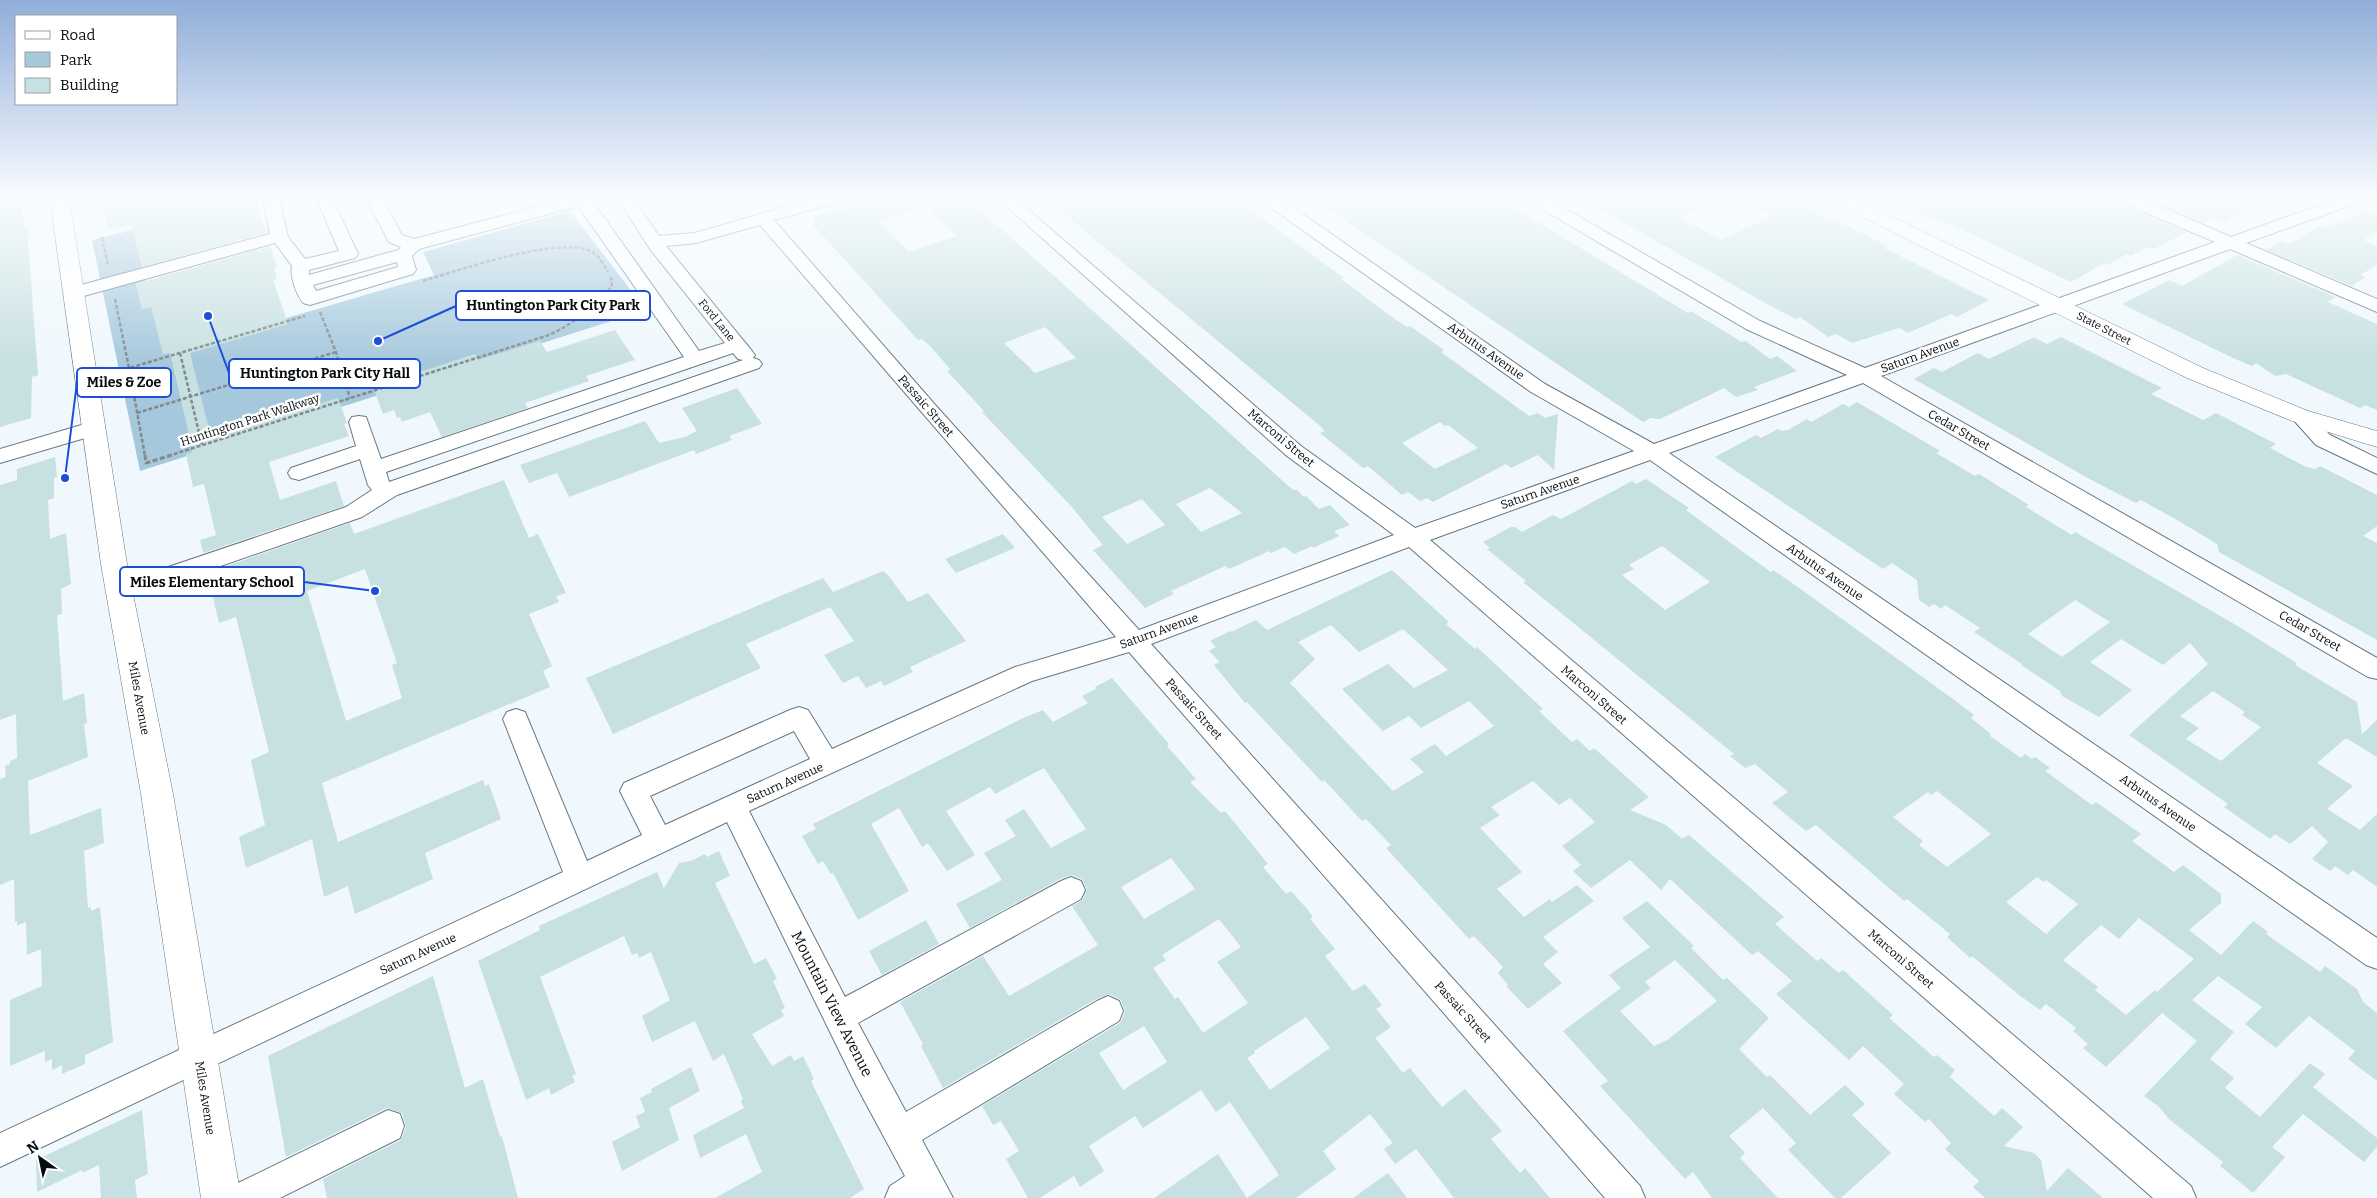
<svg xmlns="http://www.w3.org/2000/svg" width="2377" height="1198" viewBox="0 0 2377 1198" font-family="Bitter,serif">
	<rect width="100%" height="100%" fill="#f0f8fd"/>
	<path fill="#a5c8dc" d="M570 211 646 310 140 471 92 240 133 230 146 281 136 284 142 309 154 306 163 354 434 275 423 252Z"/>
	<g fill="#c7e0e1" fill-rule="evenodd">
		<path d="M0 198H21L24 227H27L38 375 32 377 31 418 0 427Z"/>
		<path d="M138 198 140 205 167 198H254L267 233 142 267 132 224 108 230 103 207Z"/>
		<path d="M883 198H967L1293 490H1297L1304 497 1306 496 1319 509 1330 505 1350 525 1334 531 1339 536 1313 548 1312 546 1294 554 1285 547 1271 553 1269 551 1263 554 1229 569 1226 566 1219 569 1171 591 1174 594 1145 608 1093 550 1103 545 1071 506 982 412 984 411 947 371 951 370 931 347 922 339 918 340 813 225 816 221 813 217ZM926 206 957 236 909 252 878 221ZM1045 327 1076 358 1035 373 1004 343ZM1210 488 1242 513 1201 532 1176 504ZM1142 499 1165 525 1127 544 1102 517Z"/>
		<path d="M1045 198H1234L1344 278 1341 279 1395 319 1407 327 1410 326 1444 350 1441 352 1529 416 1538 413 1545 418 1558 414 1554 470 1538 455 1511 468 1506 464 1433 502 1427 498 1420 501 1408 492 1402 495 1368 466 1363 468 1320 433 1325 431 1319 425ZM1440 422 1445 426 1448 425 1478 448 1435 469 1402 443Z"/>
		<path d="M1312 198H1498L1688 313 1691 311 1742 342 1746 341 1770 359 1777 356 1797 371 1754 387 1758 390 1736 397 1724 388 1660 419 1651 418 1643 422Z"/>
		<path d="M1581 198H1725L1679 217 1721 240 1772 216 1737 198H1797L1825 219 1830 217 1888 246 1884 248 1989 300 1957 317 1951 314 1908 333 1899 328 1852 343 1836 334 1828 337 1800 317 1796 319 1765 303Z"/>
		<path d="M1895 198H2117L2120 204 2187 232 2156 248H2145L2131 256 2127 254 2107 265 2104 263 2071 282 1947 222H1941Z"/>
		<path d="M2144 198H2266L2225 221 2211 218 2203 223Z"/>
		<path d="M2366 211 2377 215V232L2363 240 2377 246V265L2360 275 2366 277 2352 286 2266 250 2281 241 2290 244 2320 226 2325 228 2331 226Z"/>
		<path d="M270 246 277 267 274 268 277 279 273 280 288 324 190 353 211 437 338 398 347 423 344 424 349 436 269 462 280 500 336 481 344 506 203 553 200 540 216 535 204 484 193 487 186 454 192 452 191 443 170 353 163 354 151 307 142 309 136 284Z"/>
		<path d="M2237 255 2336 297 2328 302 2377 324V410L2365 405 2360 408 2286 374 2275 376 2256 363 2252 366 2233 358 2122 304 2169 280 2182 286Z"/>
		<path d="M615 330 635 360 586 376 589 381 525 403 528 408 442 437 430 412 402 422 400 417 397 418 394 410 383 414 373 387 475 354 478 360 540 341 547 352Z"/>
		<path d="M2034 337 2047 344 2061 337 2162 388 2151 394 2203 420 2216 413 2276 444 2270 448 2306 467 2315 469 2320 466 2377 495V526L2363 536 2377 543V640L2219 552 2217 544 2177 520 2141 500 2136 503 2095 482 1914 379 1934 368 1942 372 1978 353 1989 359Z"/>
		<path d="M737 388 762 424 729 436 732 440 696 454 694 450 569 497 557 473 529 483 520 465 645 421 659 443 685 437 697 431 682 408Z"/>
		<path d="M1857 402 1940 451 1936 453 1975 476 1979 474 2029 505 2026 507 2072 535 2075 532 2236 625 2297 663 2295 665 2352 699 2357 702 2362 734 2377 720V757L2346 738 2317 763 2353 786 2327 809 2360 830 2377 814V887L2353 870 2348 875 2335 866 2330 871 2312 859 2328 842 2312 826 2290 844 2275 834 2270 839 2224 807 2228 804 2129 735 2208 664 2190 643 2163 665 2121 639 2090 662 2132 690 2099 717 2062 696 2060 691 2021 665 2022 664 1974 632 1980 628 1945 605 1941 609 1934 604 1929 607 1919 600 1917 580 1892 563 1883 569 1715 457 1756 435 1761 438 1778 429 1782 431 1788 430 1807 419 1811 422 1843 404 1849 407ZM2075 600 2110 622 2062 657 2028 634ZM2213 691 2245 712 2242 715 2261 727 2221 761 2186 739 2199 728 2180 716Z"/>
		<path d="M55 457 57 477 54 478V498L48 500 50 539 66 533 71 584 61 589 62 614 57 615 63 701 84 693 87 723 84 724 88 757 28 781 30 835 101 808 104 843 84 851 88 908 91 907V911L100 907 113 1042 85 1055V1064L62 1074V1065L52 1070V1059L45 1062V1051L10 1066V1000L42 986 41 949 27 955 26 922 17 926V921L15 922 14 879 0 885V779L6 777 5 766 10 764V761L17 758 16 714 0 720V485L17 480V469Z"/>
		<path d="M1646 479 1689 508 1686 510 1743 552 1771 572 1773 570 1788 580 1953 699 1974 715 1971 718 1991 734 1990 736 2021 758 2025 754 2032 759 2035 757 2050 768 2045 771 2092 805 2096 802 2141 834 2132 841 2174 872 2183 865 2221 894V903L2189 930 2221 955 2253 921 2268 932 2266 934 2320 972 2325 966 2357 989 2363 1002 2377 1013V1081L2348 1059 2355 1051 2309 1016 2276 1048 2245 1024 2262 1007 2218 976 2192 1000 2234 1032 2210 1059 2234 1078 2225 1088 2260 1117 2310 1063 2325 1074 2313 1087 2377 1138V1147L2364 1162 2303 1114 2272 1147 2285 1157 2253 1193 2220 1166 2223 1162 2169 1119 2159 1107 2144 1096 2197 1041 2162 1013 2106 1067 2083 1048 2088 1044 2073 1031 2076 1028 2046 1004 2040 1010 2019 995 1972 956 1970 958 1947 937 1950 934 1907 899 1904 901 1816 825 1806 831 1772 803 1788 792 1755 764 1745 768 1730 756 1734 754 1523 582 1526 581 1487 549 1490 548 1483 542 1511 527H1515L1522 532 1553 515 1561 519 1632 481 1636 484ZM1662 546 1710 582 1665 610 1622 575 1634 569 1629 565ZM1937 791 1991 834 1947 867 1919 845 1923 841 1893 817 1928 792 1931 795ZM2037 877 2044 882 2046 880 2078 904 2046 934 2006 902ZM2139 918 2194 959 2157 992 2155 990 2126 1015 2095 990 2098 987 2063 960 2101 925 2119 939Z"/>
		<path d="M504 480 529 538 538 534 566 593 556 596 559 602 529 614 552 666 543 671 550 687 322 783 338 842 483 780 485 786 489 784 501 819 425 853 433 879 355 914 348 886 324 897 312 839 246 868 239 837 265 825 251 760 269 752 236 617 219 623 207 573 350 523 354 534ZM365 569 397 663 392 665 402 698 346 721 307 591Z"/>
		<path d="M1003 534 1015 548 956 573 945 559Z"/>
		<path d="M1392 570 1449 622 1446 624 1475 649 1477 647 1543 709 1539 711 1572 742 1577 739 1590 751 1594 748 1649 797 1630 810 1666 825 1682 839 1689 835 1784 917 1775 924 1817 961 1821 958 1839 973 1843 970 1893 1015 1889 1018 1934 1057 1937 1055 1955 1070 1950 1077 1994 1116 2002 1108 2023 1127 2004 1146 2034 1153 2041 1160 2047 1191 2068 1168 2103 1198H1985L1973 1187 1979 1181 1945 1149 1951 1143 1929 1119 1925 1122 1894 1094 1904 1084 1863 1046 1849 1060 1776 994 1792 981 1758 951 1752 955 1670 879 1661 890 1630 860 1591 888 1573 871 1581 865 1562 846 1595 822 1570 798 1559 805 1533 781 1491 807 1500 815 1480 828 1522 872 1497 889 1524 917 1550 899 1552 902 1577 885 1594 901 1543 937 1558 952 1543 964 1562 983 1528 1009 1506 986 1508 985 1498 973 1503 967 1474 936 1469 939 1386 848 1391 845 1366 819 1362 821 1324 780 1322 782 1247 702 1245 703 1214 665 1220 662 1209 651 1216 647 1210 641 1230 631 1231 632 1256 620 1267 630ZM1331 625 1359 652 1403 629 1448 670 1414 688 1388 664 1342 689 1383 731 1409 716 1421 728 1469 701 1494 726 1446 756 1435 744 1410 759 1424 772 1393 791 1290 683 1315 659 1298 642Z"/>
		<path d="M883 571 888 575 908 602 928 593 966 641 910 667 913 672 884 686 881 681 866 688 858 676 843 683 824 655 854 641 830 607 746 644 761 668 613 734 586 678 823 578 833 592Z"/>
		<path d="M1112 678 1169 744 1167 746 1196 779 1190 782 1221 813 1225 811 1268 864 1263 867 1286 894 1291 891 1307 909 1313 917 1310 919 1335 949 1325 956 1353 991 1365 984 1382 1005 1376 1009 1391 1027 1375 1038 1403 1073 1410 1068 1442 1107 1465 1089 1502 1131 1491 1139 1520 1173 1525 1168 1550 1198H1454L1416 1149 1395 1164 1384 1149 1393 1143 1370 1114 1323 1151 1336 1169 1296 1198H1154L1218 1154 1247 1198 1279 1175 1230 1102 1216 1112 1201 1090 1143 1128 1135 1116 1089 1146 1104 1171 1080 1187 1074 1176 1040 1198H1028L1006 1159 1019 1151 1001 1121 993 1125 982 1106 1120 1023 1125 1012 1121 1000 1109 994 1096 999 943 1088 921 1046 923 1044 900 1002 983 956 1009 996 1098 945 1072 906 1083 900 1087 889 1082 879 1072 875 1060 879 970 928 956 904 1002 880 984 853 1016 836 1005 820 1024 809 1051 848 1086 829 1044 768 995 794 990 787 946 811 975 855 947 871 928 843 922 847 899 808 871 824 909 891 858 920 833 873 831 874 823 861 818 864 802 836 816 829 813 824 1021 719 1043 710 1053 722 1088 703 1082 696 1096 689 1095 687ZM1171 858 1195 889 1144 919 1121 887ZM1219 919 1241 947 1217 962 1248 1003 1203 1033 1178 997 1175 999 1153 968 1166 960 1162 955ZM1306 1017 1330 1048 1270 1090 1247 1058 1255 1053 1254 1051ZM1144 1026 1167 1062 1123 1090 1099 1053Z"/>
		<path d="M719 851 730 876 715 883 754 964 766 958 777 979 773 981 785 1008 781 1010 784 1016 752 1034 772 1066 791 1055 794 1061 803 1056 814 1079 811 1081 864 1189 850 1198H715L762 1172 746 1134 700 1158 693 1135 744 1108 741 1101 743 1099 724 1054 713 1061 695 1021 652 1042 642 1016 670 1000 651 952 639 958 637 953 632 955 624 936 540 977 576 1074 572 1076 575 1082 551 1095 549 1088 526 1100 478 961 540 930 539 926 657 872 664 888 679 863 691 861 705 854 707 857Z"/>
		<path d="M1647 901 1694 946 1691 948 1723 980 1727 978 1769 1018 1739 1049 1767 1077 1770 1075 1810 1115 1845 1085 1865 1104 1852 1115 1891 1153 1841 1198H1835L1788 1150 1796 1143 1763 1108 1729 1136 1745 1153 1740 1158 1778 1198H1712L1693 1172 1685 1179 1600 1086 1608 1081 1563 1031 1621 988 1609 975 1650 947 1622 918ZM1675 960 1717 1001 1667 1040 1654 1046 1620 1011 1651 988 1645 982Z"/>
		<path d="M926 920 939 944 882 975 869 951Z"/>
		<path d="M433 976 465 1088 483 1079 500 1137 502 1136 518 1198H327L323 1179 401 1140 406 1127 402 1113 387 1108 286 1157 268 1056Z"/>
		<path d="M691 1067 700 1091 669 1108 679 1140 622 1171 612 1142 640 1127 636 1116 645 1112 640 1098 652 1092 651 1089Z"/>
		<path d="M142 1110 148 1174 135 1180 137 1198H101L99 1165 82 1173V1170L37 1192 36 1160Z"/>
		<path d="M1388 1173 1407 1198H1353Z"/>
	</g>
	<g fill="none" stroke-linecap="round" stroke-linejoin="round">
		<defs>
			<g id="minor">
				<path d="M263 198H279L288 237 305 259 339 251 316 198H332L358 254 355 258 309 270V275L398 250 401 247 389 242 366 198H382L402 235 414 239 570 198H596L593 202 699 351 725 343 650 249 617 198H633L659 236 695 233 816 198H841L839 202 774 220 937 407 1139 630 1394 535 1287 456 997 198H1015L1301 446 1415 528 1634 451 1531 392 1263 202 1261 198H1280L1545 384 1654 444 1847 375 1746 329 1530 202 1528 198H1547L1760 321 1865 368 2215 242 2121 202 2119 198H2140L2231 237 2339 198H2362L2360 202 2246 243 2377 299V312L2230 249 1881 376 2377 658V679L2368 677 1863 383 1669 453 2377 938V969L2366 965 1650 460 1430 540 2191 1186 2196 1198H2153L1409 547 1151 644 1640 1186 1645 1198H1605L1129 652 1032 681 749 811 845 997 1061 881 1071 877 1081 881 1085 890 1081 899 858 1023 906 1112 1097 1001 1108 996 1119 1001 1123 1011 1119 1021 922 1140 953 1198H885L890 1186 905 1176 857 1087 727 822 0 1167V1133L563 872 503 719 507 712 516 709 525 712 587 861 642 835 620 791 624 783 790 710 799 707 808 710 832 749 1015 667 1116 637 760 225 696 243 666 246 752 351 755 355 753 358 759 360 762 364 759 368 397 495 362 517 128 598 120 600 112 598 108 592 112 586 346 507 372 490 368 485 360 459 299 480 291 478 288 473 291 468 356 446 349 422 352 417 359 416 366 417 381 459 684 357 578 206 419 249 412 256 416 270 413 274 310 305 303 303C296 293 290 278 292 266L275 243 73 299 66 297 64 293 66 289 270 234ZM397 262 398 267 316 291 313 285ZM733 353 738 359 743 360 389 482 386 472ZM794 731 810 759 665 825 650 796Z"/>
				<path d="M2300 410 2307 411 2330 435 2377 458V474L2316 445 2290 416 2293 411Z"/>
				<path d="M95 421 102 423 105 428 102 433 0 463V449Z"/>
				<path d="M388 1110 400 1114 404 1126 400 1138 280 1198H227L232 1186Z"/>
			</g>
			<g id="major">
				<path d="M50 198H69L127 564 173 794 241 1198H201L141 794 101 564Z"/>
				<path d="M1830 198H1854L2203 368 2308 411 2377 431V447L2292 421 2187 378 1832 202Z"/>
			</g>
		</defs>
		<use href="#minor" stroke="#667882" stroke-width="2"/>
		<use href="#major" stroke="#667882" stroke-width="1"/>
		<g stroke="#838a8e" stroke-width="2.5" stroke-dasharray="4 2" stroke-linecap="butt">
			<path d="M102 237 108 266"/>
			<path d="M423 281C457 271 565 233 594 253 600 257 604 266 608 272"/>
			<path d="M115 299 129 368 305 316"/>
			<path d="M320 312 336 352 350 398"/>
			<path d="M180 353 202 445"/>
			<path d="M129 368 145 456"/>
			<path d="M137 413 336 352"/>
			<path d="M168 456 549 335C574 323 595 308 612 286L611 277"/>
		</g>
		<path stroke="#838a8e" stroke-width="3" stroke-dasharray="5 2.5" stroke-linecap="butt" d="M145 455 146 463 172 455"/>
		<use href="#minor" fill="#fff" fill-rule="evenodd"/>
		<use href="#major" fill="#fff" fill-rule="evenodd"/>
	</g>
	<linearGradient id="sky" x2="0" y2="1"><stop stop-color="#90adda"/><stop offset="0.54" stop-color="#f8fcfe"/><stop offset="1" stop-color="#f8fcfe" stop-opacity="0"/></linearGradient>
	<rect width="2377" height="365" fill="url(#sky)"/>
	<g text-anchor="middle" stroke-width="5" stroke-linejoin="round" paint-order="stroke">
		<g font-size="11" fill="#060c10" stroke="#fff">
			<text transform="translate(717 320) rotate(51)" y="4">Ford Lane</text>
			<text transform="translate(2104 328) rotate(27)" y="4">State Street</text>
		</g>
		<g font-size="12" fill="#060c10" stroke="#fff">
			<text transform="translate(1486 351) rotate(35)" y="4">Arbutus Avenue</text>
			<text transform="translate(1920 355) rotate(-20)" y="4">Saturn Avenue</text>
			<text transform="translate(926 406) rotate(49)" y="4">Passaic Street</text>
			<text transform="translate(250 420) rotate(-18)" y="4">Huntington Park Walkway</text>
			<text transform="translate(1959 430) rotate(30)" y="4">Cedar Street</text>
			<text transform="translate(1281 438) rotate(40)" y="4">Marconi Street</text>
			<text transform="translate(1540 492) rotate(-19)" y="4">Saturn Avenue</text>
			<text transform="translate(1825 572) rotate(35)" y="4">Arbutus Avenue</text>
			<text transform="translate(1159 631) rotate(-20)" y="4">Saturn Avenue</text>
			<text transform="translate(2310 631) rotate(30)" y="4">Cedar Street</text>
			<text transform="translate(1594 695) rotate(41)" y="4">Marconi Street</text>
			<text transform="translate(139 698) rotate(80)" y="4">Miles Avenue</text>
			<text transform="translate(1194 709) rotate(48)" y="4">Passaic Street</text>
			<text transform="translate(785 783) rotate(-24)" y="4">Saturn Avenue</text>
			<text transform="translate(2158 803) rotate(35)" y="4">Arbutus Avenue</text>
			<text transform="translate(418 954) rotate(-25)" y="4">Saturn Avenue</text>
			<text transform="translate(1901 959) rotate(41)" y="4">Marconi Street</text>
			<text transform="translate(1463 1012) rotate(48)" y="4">Passaic Street</text>
			<text transform="translate(205 1098) rotate(81)" y="4">Miles Avenue</text>
		</g>
		<g font-size="15" fill="#060c10" stroke="#fff">
			<text transform="translate(832 1004) rotate(63)" y="5">Mountain View Avenue</text>
		</g>
	</g>
	<path fill="none" stroke="#1d4ed8" stroke-width="2" d="M378 341L456 306M208 316L229 373M65 478L77 382M375 591L304 582"/>
	<g fill="#1d4ed8" stroke="#fff" stroke-width="2">
		<circle cx="378" cy="341" r="5"/>
		<circle cx="208" cy="316" r="5"/>
		<circle cx="65" cy="478" r="5"/>
		<circle cx="375" cy="591" r="5"/>
	</g>
	<g fill="#fff" stroke="#1d4ed8" stroke-width="2">
		<rect x="456" y="291" width="194" height="29" rx="5"/>
		<rect x="229" y="359" width="191" height="29" rx="5"/>
		<rect x="77" y="368" width="94" height="29" rx="5"/>
		<rect x="120" y="567" width="184" height="29" rx="5"/>
	</g>
	<g font-size="14" text-anchor="middle" font-weight="bold" fill="#060c10">
		<text x="553" y="310">Huntington Park City Park</text>
		<text x="325" y="378">Huntington Park City Hall</text>
		<text x="124" y="387">Miles &amp; Zoe</text>
		<text x="212" y="587">Miles Elementary School</text>
	</g>
	<rect x="15" y="15" width="162" height="90" fill="#ffffff" stroke="#9b9e9f"/>
	<rect x="25" y="31" width="25" height="8" fill="#ffffff" stroke="#9b9e9f"/>
	<text x="60" y="40" font-size="15" fill="#060c10">Road</text>
	<rect x="25" y="52" width="25" height="15" fill="#a5c8dc" stroke="#9b9e9f"/>
	<text x="60" y="65" font-size="15" fill="#060c10">Park</text>
	<rect x="25" y="78" width="25" height="15" fill="#c7e0e1" stroke="#9b9e9f"/>
	<text x="60" y="90" font-size="15" fill="#060c10">Building</text>
	<g transform="translate(40 1158) rotate(327)" stroke="#ffffff" stroke-width="4" paint-order="stroke">
	<path d="M0-4L9 19L0 12L-9 19Z" fill="#060c10"/>
	<text y="-8" font-size="14" font-weight="bold" text-anchor="middle" fill="#060c10">N</text>
	</g>
</svg>
